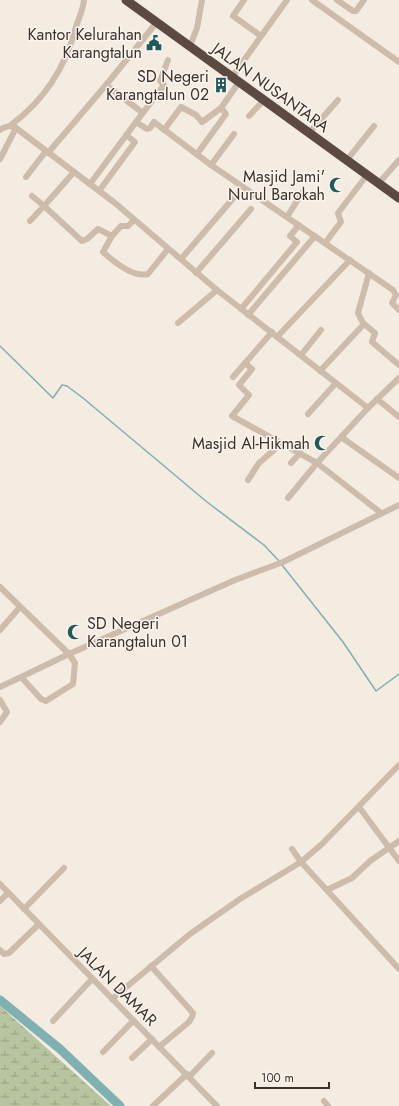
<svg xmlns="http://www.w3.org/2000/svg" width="399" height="1106" viewBox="0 0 399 1106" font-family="Jost,sans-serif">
	<defs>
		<pattern id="wetland-marsh" width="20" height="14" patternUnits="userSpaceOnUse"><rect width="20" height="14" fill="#b8c4a0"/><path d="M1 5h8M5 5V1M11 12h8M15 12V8" fill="none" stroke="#97a083"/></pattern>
	</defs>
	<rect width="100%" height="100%" fill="#f4ebe1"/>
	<path fill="url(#wetland-marsh)" d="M0 1006 111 1106H0Z"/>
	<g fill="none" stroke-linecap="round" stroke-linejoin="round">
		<g stroke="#7fb0b2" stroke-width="1.5">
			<path d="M0 346 53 398 62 385 67 386 83 398 207 502 264 545 280 562"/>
			<path d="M282 565 343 642 376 691 399 674"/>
		</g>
		<path stroke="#7fb0b2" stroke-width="9" d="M0 1000 60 1049 120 1106"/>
		<g stroke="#cdbbac" stroke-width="6">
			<path d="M244 0 233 16 261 36"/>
			<path d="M312 0 399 62"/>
			<path d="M337 0 353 11H356L364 0"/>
			<path d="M190 46 197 28 202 0"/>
			<path d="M232 77 287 0"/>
			<path d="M106 85 143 113"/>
			<path d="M249 116 264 100"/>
			<path d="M136 122 164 85 160 81 168 60"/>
			<path d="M10 126 16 128 115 203 217 290 368 408"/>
			<path d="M0 130C3 127 8 127 11 125 43 101 65 68 75 30 78 19 83 11 84 0"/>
			<path d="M164 130 181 107 196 115 202 122 221 108"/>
			<path d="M309 133 338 100"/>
			<path d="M48 153 106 85 157 22"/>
			<path d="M197 154 226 114 221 108 239 82"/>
			<path d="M0 159 16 128"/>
			<path d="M347 160 374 126"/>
			<path d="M211 165 234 134"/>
			<path d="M74 172 44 206 82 241 87 239 98 229 112 236 121 226H128L134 220"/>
			<path d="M26 177 46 151"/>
			<path d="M379 183 399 160"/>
			<path d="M90 184 136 122 147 129 150 128 154 122 211 165 393 290 396 295 392 303 399 310"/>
			<path d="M99 191 135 142 126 135"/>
			<path d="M287 217 302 193"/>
			<path d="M30 221 44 206 32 196"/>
			<path d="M112 236 103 252C114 262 133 278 148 274L168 249"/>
			<path d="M325 243 341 222 338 213 367 175"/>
			<path d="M181 259 236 195"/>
			<path d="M196 273 251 209"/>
			<path d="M369 273 358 313 363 323 375 333 372 342 399 365"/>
			<path d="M241 309 297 242 290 236 299 225"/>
			<path d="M248 315 315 236"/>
			<path d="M178 323 217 290"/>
			<path d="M277 337 350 260"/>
			<path d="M301 355 321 330"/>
			<path d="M245 363 252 369 239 385 249 395 232 416 317 463 288 498"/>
			<path d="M320 371 364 324"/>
			<path d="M233 377 272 332"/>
			<path d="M377 399 399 417"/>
			<path d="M308 414 336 383"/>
			<path d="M341 437 399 478"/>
			<path d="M291 463 300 453"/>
			<path d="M248 480 259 463 282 443"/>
			<path d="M381 513 317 463 368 408 399 378"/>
			<path d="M0 587 69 654 0 687"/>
			<path d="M0 630 20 607"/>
			<path d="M22 678 41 699 46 701 73 684 75 663 69 654 235 580 283 562 399 505"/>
			<path d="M0 700 7 712 0 722"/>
			<path d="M359 807 399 861"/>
			<path d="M292 849 301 862 399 969"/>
			<path d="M0 884 217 1106"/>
			<path d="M327 890 352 878 370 861 399 841"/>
			<path d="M0 901 8 893"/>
			<path d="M24 909 64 868"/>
			<path d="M0 950 4 954 9 953 39 924"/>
			<path d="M151 966 193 1013 192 1017 189 1022 159 1047"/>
			<path d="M112 999 190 934 240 899 301 862 322 844 399 765"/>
			<path d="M53 1021 92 979"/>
			<path d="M103 1052 133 1021"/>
			<path d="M132 1058 152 1039"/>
			<path d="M189 1077 212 1053"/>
			<path d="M324 1101 328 1106"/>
			<path d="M153 1106 187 1074"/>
		</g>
		<path stroke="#5c4a42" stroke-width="9" d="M126 0 399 198"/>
	</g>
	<defs>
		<symbol id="civic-bare" viewBox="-9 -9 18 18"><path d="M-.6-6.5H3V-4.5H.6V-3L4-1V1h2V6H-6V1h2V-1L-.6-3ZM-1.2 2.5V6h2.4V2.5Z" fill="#1f5a5e" stroke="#fbf5ee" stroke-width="2.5" paint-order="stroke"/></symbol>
		<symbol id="building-bare" viewBox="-9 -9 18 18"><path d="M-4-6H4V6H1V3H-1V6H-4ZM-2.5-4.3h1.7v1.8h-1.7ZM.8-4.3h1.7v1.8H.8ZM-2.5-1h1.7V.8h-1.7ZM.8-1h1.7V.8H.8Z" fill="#1f5a5e" stroke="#fbf5ee" stroke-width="2.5" paint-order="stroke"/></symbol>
		<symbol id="mosque-bare" viewBox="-9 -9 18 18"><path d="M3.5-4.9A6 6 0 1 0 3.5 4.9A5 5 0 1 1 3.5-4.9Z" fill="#1f5a5e" stroke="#fbf5ee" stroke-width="2.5" paint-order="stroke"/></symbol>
	</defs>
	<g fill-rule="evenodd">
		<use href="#civic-bare" x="143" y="32" width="22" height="22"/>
		<use href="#building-bare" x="210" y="74" width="22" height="22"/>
		<use href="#mosque-bare" x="326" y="174" width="22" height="22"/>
		<use href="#mosque-bare" x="311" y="432" width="22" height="22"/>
		<use href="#mosque-bare" x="64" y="621" width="22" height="22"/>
	</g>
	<g text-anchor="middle" stroke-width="3" stroke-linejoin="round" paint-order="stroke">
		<g font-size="16" fill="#3b302b" stroke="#fbf5ee" text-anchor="end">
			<text x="142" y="40">Kantor Kelurahan<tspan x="142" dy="18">Karangtalun</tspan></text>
			<text x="209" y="82">SD Negeri<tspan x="209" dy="18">Karangtalun 02</tspan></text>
			<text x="325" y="182">Masjid Jami'<tspan x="325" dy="18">Nurul Barokah</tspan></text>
			<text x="310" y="449">Masjid Al-Hikmah</text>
			<text x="87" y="629" text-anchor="start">SD Negeri<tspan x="87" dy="18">Karangtalun 01</tspan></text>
		</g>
		<g font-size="16" fill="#3b302b" stroke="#fbf5ee">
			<text transform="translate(271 87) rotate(36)" y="6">JALAN NUSANTARA</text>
			<text transform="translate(118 986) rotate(45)" y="6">JALAN DAMAR</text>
		</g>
	</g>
	<path d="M255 1082v6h74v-6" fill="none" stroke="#3b302b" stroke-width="2"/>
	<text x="261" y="1082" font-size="12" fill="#3b302b" stroke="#fbf5ee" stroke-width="3" paint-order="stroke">100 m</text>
</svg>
